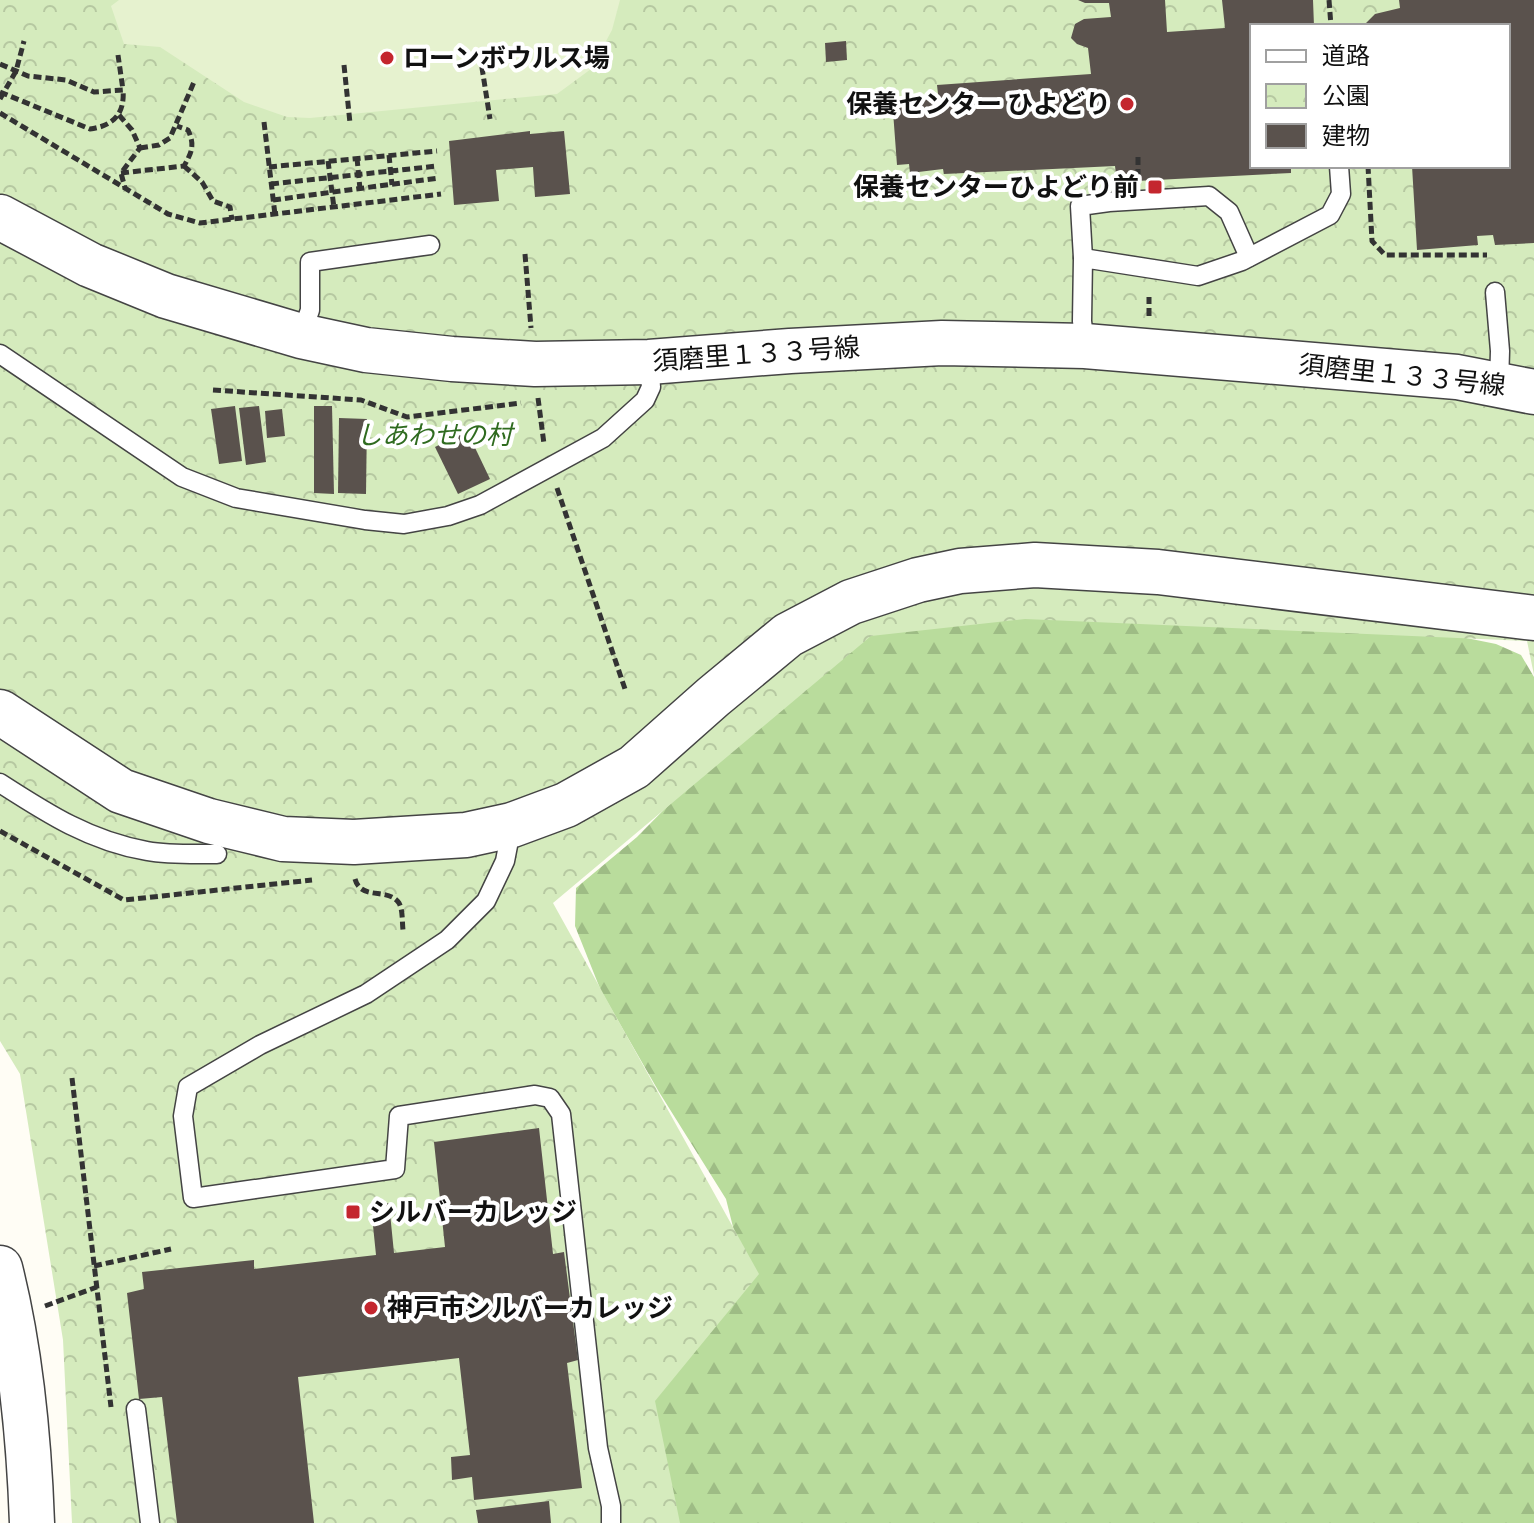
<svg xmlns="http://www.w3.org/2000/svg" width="1534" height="1523" viewBox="0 0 1534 1523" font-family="Bitter,'Noto Sans JP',serif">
	<defs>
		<pattern id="forest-firs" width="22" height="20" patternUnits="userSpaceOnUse" patternTransform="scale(2)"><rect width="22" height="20" fill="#b9dc9c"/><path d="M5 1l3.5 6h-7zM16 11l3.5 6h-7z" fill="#9ebc85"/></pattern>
		<pattern id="park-crowns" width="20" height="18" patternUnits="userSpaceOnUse" patternTransform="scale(2)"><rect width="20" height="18" fill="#d5ebbd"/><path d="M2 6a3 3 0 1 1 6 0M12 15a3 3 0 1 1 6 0" fill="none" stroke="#b6c8a1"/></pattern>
	</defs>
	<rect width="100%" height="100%" fill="#fffdf5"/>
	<path fill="url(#forest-firs)" d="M944 600 1407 626 1496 644 1521 655 1534 677V1523H672L639 1414 739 1251 726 1199 659 1092 601 991 575 926 576 888 637 837 796 676 864 620Z"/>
	<path fill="url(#park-crowns)" fill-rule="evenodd" d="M0 0H1534V675L1527 641 1025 619 871 636 553 903 759 1274 655 1401 680 1523H72L63 1340 20 1074 0 1041ZM1252 26H1508V166H1252Z"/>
	<path fill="#e6f2cf" d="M119 0H620L612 30 591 69 557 94 310 118 287 117 244 102 160 47 124 44 111 6Z"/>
	<g fill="#5a524d">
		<path d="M1078 0H1165L1167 32 1225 28 1222 0H1313L1314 26H1252V166H1291V173L1117 182 1115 166 944 174 943 169 910 173 909 164 897 165 892 98 938 94 937 85 1091 74 1088 48 1077 44 1071 38 1075 24 1084 19 1111 17 1109 3H1085Z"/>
		<path d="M1399 0H1534V243L1495 245 1493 235 1477 236 1478 245 1417 250 1412 166H1508V26H1363L1375 14 1400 8Z"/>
		<path d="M846 41 847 60 826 62 825 43Z"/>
		<path d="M530 131V134L564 131 570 194 535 197 533 167 496 170 499 201 454 205 449 141Z"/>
		<path d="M235 406 242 461 219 464 211 409Z"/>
		<path d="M259 406 266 462 246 465 239 408Z"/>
		<path d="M314 406H332L334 494 314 493Z"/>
		<path d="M282 409 285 436 267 438 265 411Z"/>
		<path d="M339 418 367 419 366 494 338 493Z"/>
		<path d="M467 431 490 479 458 494 435 447Z"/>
		<path d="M539 1128 553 1254 564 1252 578 1360 567 1363 582 1488 474 1500 472 1477 452 1480 451 1457 470 1455 459 1358 298 1377 314 1523H177L162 1397 139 1399 127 1293 144 1289 142 1272 254 1260V1269L376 1255 371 1206 389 1203 394 1253 445 1247 434 1142Z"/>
		<path d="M549 1501 551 1523H478L476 1510Z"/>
	</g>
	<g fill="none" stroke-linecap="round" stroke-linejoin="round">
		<defs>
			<g id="service">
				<path d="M1083 258 1080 206 1109 202 1209 196 1229 212 1249 257"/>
				<path d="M1495 292 1500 351 1499 384"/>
				<path d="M301 336 310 310V262L430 245"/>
				<path d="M1085 346 1082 321 1083 258 1198 276 1242 261 1330 215 1341 194 1339 166"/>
				<path d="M0 354 182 477 236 498 365 520 404 524 448 516 480 505 603 438 645 400 651 387 649 363"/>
				<path d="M0 783C48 814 90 841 147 851 169 855 194 854 217 854"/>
				<path d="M512 825 505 861 486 901 447 940 366 994 260 1045 188 1087 183 1116 193 1198 395 1169 399 1116 535 1095 550 1098 561 1114 598 1448 611 1506V1523"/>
				<path d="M136 1409 150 1523"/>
			</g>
			<g id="tertiary">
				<path d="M0 217 90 265 166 296 301 336 366 350 452 359 535 364 649 362 790 351 942 343 1085 346 1457 377 1534 392"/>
				<path d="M0 712 121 791 209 821 283 839 354 842 466 835 512 825 566 805 634 767 713 697 788 635 851 602 918 580 960 571 1035 565 1158 572 1534 618"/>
				<path d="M0 1268C21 1351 29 1438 32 1523"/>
			</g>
		</defs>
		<use href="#service" stroke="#444" stroke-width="21"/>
		<use href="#tertiary" stroke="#444" stroke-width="47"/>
		<g stroke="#333" stroke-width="5" stroke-dasharray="8 4" stroke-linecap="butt">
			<path d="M1329 0 1331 26"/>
			<path d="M480 55 490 119"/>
			<path d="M0 64 28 76 66 80 94 92 123 90 118 55"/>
			<path d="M344 65 350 123"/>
			<path d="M0 92 90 129C113 126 125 114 123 90"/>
			<path d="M0 99 16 71 24 41"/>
			<path d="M0 113 168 214 200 223 441 194"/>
			<path d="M119 115 132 130 140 148 121 173 125 188"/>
			<path d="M264 122 275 215"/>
			<path d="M140 148 159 145 170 138 194 82"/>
			<path d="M389 155 392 185"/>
			<path d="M1138 157V176"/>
			<path d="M357 158 360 189"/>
			<path d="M328 161 334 208"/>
			<path d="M184 166 202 182 213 201 230 207 232 220"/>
			<path d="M1368 166 1372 241 1385 255H1487"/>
			<path d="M269 167 437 151"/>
			<path d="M121 173 184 166C192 152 195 145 188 130L177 126"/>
			<path d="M271 184 437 166"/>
			<path d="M273 200 439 178"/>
			<path d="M525 254 531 328"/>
			<path d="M1149 316V297"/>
			<path d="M213 390 361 400 407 417 521 403"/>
			<path d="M538 398 544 444"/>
			<path d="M557 488 626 692"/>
			<path d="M0 831 124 900 312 880"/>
			<path d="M355 879C361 901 388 887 399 903 403 910 402 922 403 930"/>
			<path d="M72 1078 111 1407"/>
			<path d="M94 1266 171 1249"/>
			<path d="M45 1306 97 1287"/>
		</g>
		<use href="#service" stroke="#fff" stroke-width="18"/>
		<use href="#tertiary" stroke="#fff" stroke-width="44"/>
	</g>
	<g fill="#c4262e" stroke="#fff" stroke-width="3">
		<circle cx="387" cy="58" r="8"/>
		<circle cx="1127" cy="104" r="8"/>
		<rect x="1147" y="179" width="16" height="16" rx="4"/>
		<rect x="345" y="1204" width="16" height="16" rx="4"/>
		<circle cx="371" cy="1308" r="8"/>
	</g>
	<g text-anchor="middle" stroke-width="8" stroke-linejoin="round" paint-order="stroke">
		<g font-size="26" font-weight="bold" fill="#111" stroke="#fff" text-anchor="start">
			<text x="403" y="67">ローンボウルス場</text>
			<text x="1111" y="113" text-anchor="end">保養センター ひよどり</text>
			<text x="1139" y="196" text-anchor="end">保養センターひよどり前</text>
			<text x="369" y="1221">シルバーカレッジ</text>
			<text x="387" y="1317">神戸市シルバーカレッジ</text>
		</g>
		<g font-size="26" fill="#111" stroke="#fff">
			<text transform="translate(756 354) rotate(-4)" y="9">須磨里１３３号線</text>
			<text transform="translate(1402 375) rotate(6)" y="9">須磨里１３３号線</text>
		</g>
		<g font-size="26" font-style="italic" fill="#2f6b1f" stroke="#fff">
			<text x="434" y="444">しあわせの村</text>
		</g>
	</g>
	<rect x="1250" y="24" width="260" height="144" fill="#ffffff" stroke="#a0a0a0" stroke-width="2"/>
	<rect x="1266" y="50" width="40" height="12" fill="#ffffff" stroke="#a0a0a0" stroke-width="2"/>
	<text x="1322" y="64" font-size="24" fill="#111111">道路</text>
	<rect x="1266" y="84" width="40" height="24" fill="url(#park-crowns)" stroke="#a0a0a0" stroke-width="2"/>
	<text x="1322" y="104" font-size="24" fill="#111111">公園</text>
	<rect x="1266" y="124" width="40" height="24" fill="#5a524d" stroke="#a0a0a0" stroke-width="2"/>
	<text x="1322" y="144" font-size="24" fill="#111111">建物</text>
</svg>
